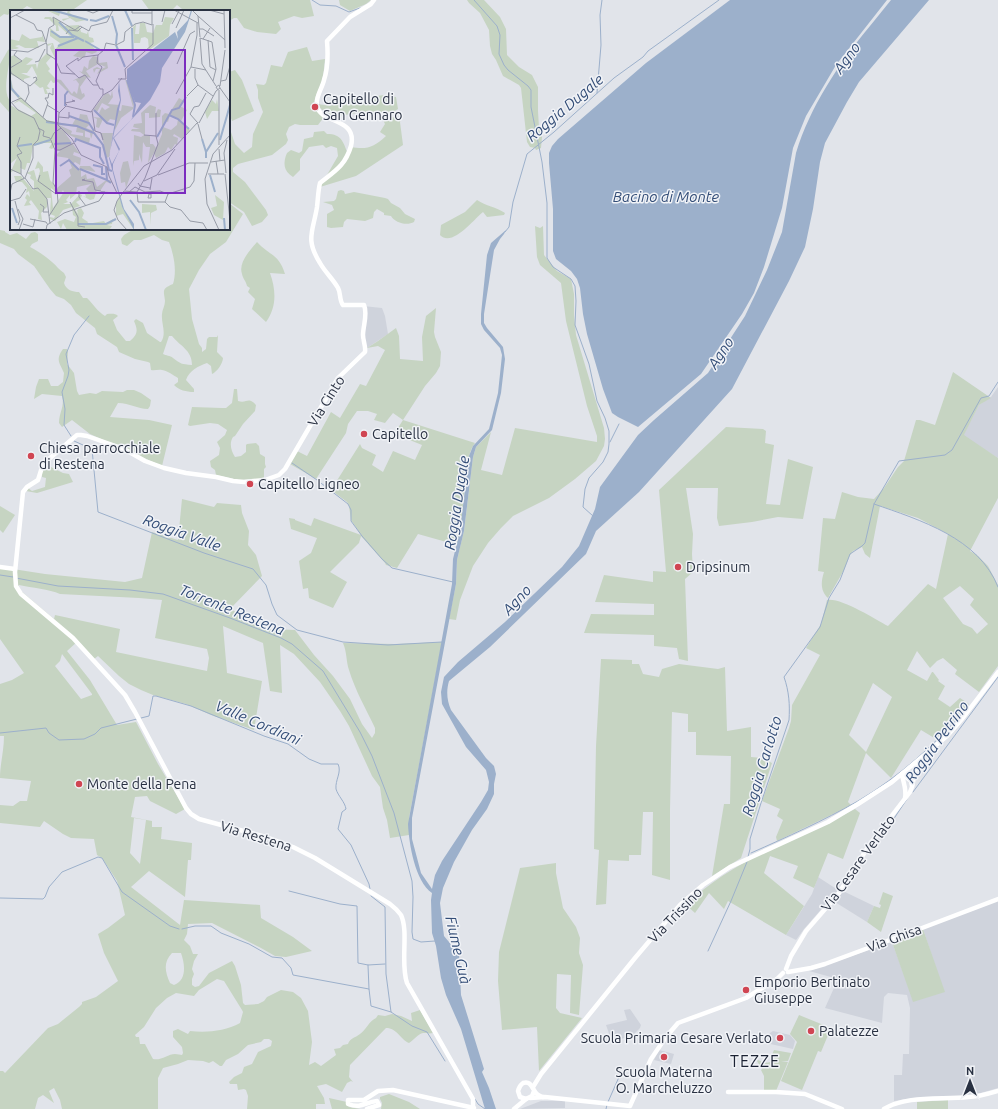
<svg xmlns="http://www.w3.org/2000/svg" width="998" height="1109" viewBox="0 0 998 1109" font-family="Ubuntu,sans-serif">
	<rect width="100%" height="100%" fill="#e1e4ea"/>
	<g fill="#cfd3dc">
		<path d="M363 306 382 308 385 316 388 334 367 348 361 339 365 310Z"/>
		<path d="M998 387V458L963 436 979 405 991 397Z"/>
		<path d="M818 877 838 890 804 929 796 940 786 935 812 894Z"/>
		<path d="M843 891 874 906 867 922 835 902Z"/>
		<path d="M998 899V1088L970 1096 913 1098 894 1101V1075H902L903 1054H909L910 1008 907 995 888 993 884 997 882 1023 825 1008 838 979 809 971 892 942 909 988 944 992 923 929Z"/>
		<path d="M630 1009 641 1025 640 1028 633 1035 612 1042 606 1025 627 1020 624 1010Z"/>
		<path d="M773 1031 790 1035 795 1041 793 1049 766 1043 770 1033Z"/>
		<path d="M659 1050 674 1054 671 1064 654 1060Z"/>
		<path d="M541 1101H565V1108L520 1109Z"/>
	</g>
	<g fill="#c6d4c2" fill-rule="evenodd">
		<path d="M0 0H87L71 11 33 9 27 6 20 11H11L8 15 4 14 0 17Z"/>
		<path d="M142 0H313H310L314 16 302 18 294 16 278 22 281 29 276 34 257 32 244 28 237 18H234L229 21V11H182V9L177 5 171 11H150Z"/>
		<path d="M339 0H371L366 4 350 11 340 5Z"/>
		<path d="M467 0H484L500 17 506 29 507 55 519 67 532 75 538 87V111L539 128 542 137 541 148 536 150 535 148 530 147 527 142 521 88 519 85 503 76 496 60 492 54 490 46 489 30 480 13 469 3Z"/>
		<path d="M307 47 312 61 325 59C324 66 324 74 322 81 317 97 307 104 324 117L318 125H300L295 124 289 127 286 134 288 140 286 144 272 155 238 164 233 168V172L245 182 266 210 268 215 262 222 252 226 244 212 229 202V126L235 144 244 153 252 147 253 134 263 112 258 98V90L256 84 264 85 266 83 271 65 282 67 288 52Z"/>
		<path d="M11 48C11 63 1 89 10 101L11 100V110L9 112 0 102V64L8 50Z"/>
		<path d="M235 70 242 80 254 111 232 121 229 113V72Z"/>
		<path d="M385 95 396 97 398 109 393 112H363L332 117 321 109 318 104 330 106 351 99Z"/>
		<path d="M381 116 395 117 401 119 400 122 403 145 356 176 320 187 338 156 337 148 331 146 326 148 323 145 309 147 300 159V170L293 177C283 171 283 162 287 153L291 150 299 153 302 151 304 139 313 137 314 132 324 131 327 134C342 134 343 142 348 154L351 147C367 150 374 147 386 136L380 132 385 124Z"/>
		<path d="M341 190 344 191 345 194 354 192 385 198 388 199 391 203 400 208 405 214 415 219 414 222C407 226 395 223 391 216L384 215V213L377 209 374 212 373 218 365 221 347 219 344 222 343 227 331 228 327 227V214L334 210 332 205 323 202 334 201 336 199 338 191Z"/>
		<path d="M477 200C486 206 496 207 505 213L504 215 487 217 483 212C474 219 452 248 440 235L441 225 465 212Z"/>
		<path d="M229 203 243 214 226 242 210 254 199 270 189 289 192 319 199 344 202 348V352L206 349 207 339 209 337H217L218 335 217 352 223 358C223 363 217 372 212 374L211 366 207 363C198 366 189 371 186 380L194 389V392C186 392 179 390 174 385L178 382V378C173 375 168 371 162 370 158 369 155 371 151 370L150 363 148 362 135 359 119 352 117 347 97 334 95 328 76 313 71 305 64 299 56 296 50 289 34 266 18 254 14 249 0 243V230L5 231V232L10 235 17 233 26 239 31 233 35 232 38 234V241L32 244 30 247C38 251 45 256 52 262 57 266 59 270 64 273L66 277 64 283C66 290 73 292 79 292L83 298H87C93 304 98 312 105 316L107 314C111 314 115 313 118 316L113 320 117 330 126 341H130C138 334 138 330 134 321L136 319 143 323 147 333 160 342H161C167 333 161 324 162 314 162 310 165 306 165 301 164 291 161 289 173 284 177 271 174 255 169 242L162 240 154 235 141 240H134L127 246 122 244 121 239 124 235 134 229H229ZM169 336H172C180 346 192 350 192 365 181 364 181 364 173 358 170 355 166 356 163 354Z"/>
		<path d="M535 226 540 228 543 226 544 255 557 271 571 279 574 294V315L576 335 604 428 605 439 604 446 596 461 575 479 549 498 513 516 501 528 488 543 473 566 460 600 456 620 449 619 456 584 457 560 464 531 473 457 476 447 491 432 481 470 502 475 515 428 597 442V436L587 406 566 321 561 283 540 265 537 257Z"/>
		<path d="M257 242C270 256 279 254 285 274L270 273C276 290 277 307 266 322L252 309 255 299 248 292 250 288 247 286C246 281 243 279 242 274 238 263 250 250 257 242Z"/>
		<path d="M436 308 434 332 435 337 441 352 440 366 436 373 425 386 403 420 475 443C465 455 465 492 463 508 462 520 460 533 457 545L418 534 397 568 386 565 385 563 361 536 359 543 330 572 347 582 333 608 309 598 308 588 303 589 299 561 311 553 317 538 291 529 289 518 295 519V520L311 526 314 518 361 535 351 520 349 506 347 502 331 490 360 444 362 448 376 455 372 465 383 472 393 451 415 460 422 445 395 434 396 431 403 420 393 413 385 423 374 420 377 414 368 411H357L348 424 346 433 316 479 290 464 297 451 307 456 331 412 340 418 360 384 366 386 385 350 378 346 367 348 378 341 396 328 399 336 400 359 423 361 422 337 426 316Z"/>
		<path d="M63 349H67L68 352 67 364 74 373 77 391 79 395 90 393 96 394 102 391 123 392 127 390H134L141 393 151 400 150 406 148 409C137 409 130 403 118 403L110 417 149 420 172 425 162 466 90 434 72 420 62 427 59 423C59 412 65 407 62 396L42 394 34 399 36 387 39 379H48L51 386H58L63 382 64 373C60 363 55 360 63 349Z"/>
		<path d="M953 372 991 398 979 405 964 435 998 458V498L970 551 977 555 988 566 998 585V666L979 692 955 674 957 670 943 658 937 661 930 668 917 651 907 670 927 681 932 672H933L939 680 938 681 945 686 938 699 950 707 960 698 969 704 936 739 921 730 891 778 866 753 848 802 851 805 827 817 777 841 776 837 783 820 777 816 780 809 762 801 789 728 791 721 792 705 820 655 806 648 821 624 827 600C840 597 875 619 888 626L928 584 936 589 948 534 918 518 880 506 870 558 865 554 862 547 853 551 850 555 844 570 828 598C820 591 821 581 824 572L818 571 823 518 835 519 842 492 858 497 874 499 884 488 898 467 904 461 916 420H920L935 425ZM960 586 974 599 970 605 988 624 977 634 972 628 963 624 943 598ZM873 683 892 697 866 752 849 735Z"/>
		<path d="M234 389H237L238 401C247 404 248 396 256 405L255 411 243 424 235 436 233 437C229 443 231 451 235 457L241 456 246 452V445L247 444 256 443 259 446 260 454 265 457V464L266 467 264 469V479L239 480 216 475 215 470 211 467 210 461 219 455 220 448 217 442 225 435 227 430 218 424 210 423 190 426 188 425 192 407 222 408H226L232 403Z"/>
		<path d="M726 427 763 429 766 431 765 443 774 445 766 504 780 505 788 459 813 467 803 519 778 517 752 522 719 526 717 518 718 488H686L693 534 692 554 693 572 685 579 688 661 679 659 677 648 654 646V635L584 633 591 614 654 615V604L595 602 604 575 653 582V571L666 572 659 490Z"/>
		<path d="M45 464 63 473 69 474 73 482 37 493 26 491 28 488 32 491 45 487 46 478 42 477V469Z"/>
		<path d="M182 499 214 507 217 503 241 505 242 513 249 531 248 545 256 555 262 576 230 609 270 629 295 630 314 655 333 676 350 699 362 724 372 738 375 733V728C366 709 355 690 349 670 346 661 347 652 343 643L395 644 442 642 409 818V835L390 838 387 820 383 808 380 787 372 776 349 726 340 711 320 682 294 654 280 645 282 693 270 691 263 643 223 626 227 673 262 681 254 730 211 715 186 704 153 695 141 690 129 684 119 676 98 656 94 659 78 641 67 651 90 680 117 725 136 722 158 764 185 809 176 814 150 801 147 796 135 797 131 817 152 821V827H162L161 839 192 843 191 860H188L185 897 149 871 131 887 180 925 184 900 260 905 261 918 293 937 312 951 286 957 275 956 261 948 212 923 188 924 187 934 184 940 190 946 193 954H198L194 961 192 969 194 974 192 979V985L195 987 199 986 209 973 232 961 235 966 241 985 243 1003 245 1005 258 1004 264 1001 267 997 281 990 293 992 301 998 308 1011 312 1042 309 1065 315 1062 321 1066C326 1062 331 1059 336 1055L334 1049 340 1048 343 1045 348 1044C350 1038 355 1038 360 1034 366 1030 369 1021 376 1018L378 1015 385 1016 392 1014 401 1016 412 1021 411 1013 420 1010 433 1033C429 1034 427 1033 423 1033 418 1034 414 1040 409 1043 400 1039 397 1028 386 1028L350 1065 349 1077 353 1082 351 1081 347 1083 342 1092 326 1084 317 1086 324 1098 325 1104H316V1109H247L248 1096 246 1090 244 1089 238 1090 237 1084H230L229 1082 234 1077 242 1073 244 1067 252 1064 258 1052 271 1046 272 1041 269 1039H264L261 1042 248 1045 238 1054 226 1060 222 1066H220L213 1061 209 1063 203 1061 188 1060 178 1064 163 1068 158 1078V1109H62L60 1100 54 1088 49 1091 54 1103 43 1095 38 1098 35 1109H0V1071H3L5 1073 48 1028 58 1024 79 1007 82 1004V1002L96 997 118 981 104 953 98 934 108 928 125 915 117 881 102 858 97 855 94 839 71 838 63 834 44 821 40 827 0 823V805L13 806 20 801H27L31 781 0 778C0 764 4 751 4 736H0V684L12 680 24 673 0 639V567L45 574 125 582 142 578 152 532 178 540ZM19 585C32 588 49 589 60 594L139 598 162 600 155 638 207 649 209 658 207 671 116 652 120 629 55 615 54 619 21 591 18 587ZM62 654 92 694V695L81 699 55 666 60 661ZM134 818 146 820 140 864 130 853ZM172 953H181C185 964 187 980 174 985L170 983C165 972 163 962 172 953ZM217 979 224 981 242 1010 243 1012 240 1023C225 1031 207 1033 190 1031L188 1034 178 1029 173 1031V1037L182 1047 183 1053 182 1055C180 1055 178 1054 175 1054 168 1054 161 1061 153 1059L146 1046 145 1044H140L139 1037H136L135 1035 144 1027 156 1008 167 998 176 993 194 996 199 990Z"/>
		<path d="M0 506 15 515 3 533 0 530Z"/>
		<path d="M601 659 632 660V664H639L643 674 659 677 662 669 679 664 718 669 725 667 727 731 751 727V757L762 758 772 763 741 858 712 876 724 804H730L731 756 696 755V732H688V714L672 712 670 811V880L652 875 653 812H643L641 855H629V861L608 860 606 904 596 905 599 850 594 849 596 746Z"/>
		<path d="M855 809 860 813 843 859 828 853 814 888 793 878 798 866 770 856 764 873 804 906 786 935 728 901 724 909 709 893 695 913 686 905C733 859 798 838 855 809Z"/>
		<path d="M556 863V873L563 908 576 927 580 938 579 953 583 965 579 1015 570 1013 571 975 557 974 556 1008 560 1013 582 1018 539 1071 537 1027 502 1030 498 981 499 952 520 868Z"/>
		<path d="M883 892 893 896 881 932 867 922 874 906 880 908 881 905 879 904Z"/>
		<path d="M923 929 945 992 913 1002 892 942Z"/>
		<path d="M799 1015 831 1028 821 1052 818 1051 802 1090 781 1081 797 1042 790 1034Z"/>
		<path d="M774 1050 791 1053 788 1061H781L788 1062 776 1091 764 1090V1076L761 1070 762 1069 757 1061 758 1060C763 1062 769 1065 772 1060L771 1057Z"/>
		<path d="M389 1094 409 1102 420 1109H381L382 1103 380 1099V1097Z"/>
		<path d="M329 1098 347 1102V1105L349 1107 360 1109H332Z"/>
		<path d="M948 1100V1109H917V1102Z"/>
	</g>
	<g fill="#9cb0cb">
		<path d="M730 0H887L836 65 806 116 793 148 782 208 764 267 754 293 742 314 701 374 638 427 618 417 612 413 603 389 587 334 583 314 580 288 577 279 571 271 556 259 553 251V209L549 163V153L552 146 558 139 646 63Z"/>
		<path d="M891 0H929L859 82 847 102 825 143 820 162 813 209 805 247 789 281 732 389 639 492 596 531 586 554 490 647 449 681C446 691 447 701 451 710L486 758 494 766 496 774 494 784V794L487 809 472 830 454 862 443 888 440 903 444 936 459 954 461 995 484 1069 482 1072 489 1088 496 1109H485L461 1029 446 995 441 978 436 946 432 933 431 900 432 893C415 881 409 844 408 824L452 584 453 559 460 531 469 456 473 446 489 429 498 393 502 355 500 348 484 330 481 324V314L487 255 491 243 506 230 504 234 500 239 494 250 484 314V323L487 328 503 347 505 359 501 393 492 430 476 447 473 457 464 531 457 560 456 584 412 818V839L421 873 432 889 435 875 442 861 481 802 488 790 489 782 486 770 466 747 442 704 441 692 444 677 458 662 505 622 562 567 579 546 595 509 600 487 638 435 654 420 708 373 745 316 767 270 782 232 796 153C810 107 839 63 870 26 877 17 884 9 891 0Z"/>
	</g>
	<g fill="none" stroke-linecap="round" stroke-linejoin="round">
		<g stroke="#9cb0cb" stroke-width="1">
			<path d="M312 0 320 5 336 6 349 12 360 8"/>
			<path d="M474 0 497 26 500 35 499 54 504 65 508 70 528 86 531 90V107L542 162 547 203V258L553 267 571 279 575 286 576 301 575 325 589 364 597 401 605 418 609 431V444L608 452 603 462 589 478 585 489 583 507 593 516"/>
			<path d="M597 93 601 45 600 15 602 0"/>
			<path d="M505 232 509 227 513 202 527 154 554 132 614 78 643 57 648 51 719 0"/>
			<path d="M71 436 64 425 65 409 62 392 68 376 69 370 66 354 74 335 89 316"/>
			<path d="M74 441 92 449 98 512 204 553 253 569 266 585 272 604 277 615 297 630 343 642 388 645 442 642"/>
			<path d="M610 442 619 424"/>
			<path d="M292 463 317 480 348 504 351 510V521L362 536 382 559 392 568 453 582"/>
			<path d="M874 504C920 520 979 538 998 587"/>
			<path d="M0 575 13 577"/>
			<path d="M16 578 58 586 130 590 163 594 230 618 281 638 292 644 323 671 360 732 372 756 394 813 412 881 413 897 412 932 413 939 421 942 435 941"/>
			<path d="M141 718 149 716 153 696H156L191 706 264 736 288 744 309 759 321 764H338C342 772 335 780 336 789 338 796 345 802 346 809L342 812 338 829 351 845 369 884 370 889"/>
			<path d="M0 733 46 728 49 733 59 740 84 739 95 734 101 728 137 719"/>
			<path d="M913 792 998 677"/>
			<path d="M893 820 907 799"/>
			<path d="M751 853C787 837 823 821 858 801 899 777 937 743 968 707"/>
			<path d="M748 857 750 849V839L761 803 789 720C790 705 789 691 784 677L820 627 829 598 840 580 850 554 862 546 865 543 874 504 899 461 945 455 952 450 981 398 989 396 998 382"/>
			<path d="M289 891 340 904 357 906 358 963 368 965 385 964"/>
			<path d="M371 896 385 907 386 974 391 1012 412 1026 427 1032 445 1061"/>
			<path d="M0 898 43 899 45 897 49 887 62 872 98 857 102 858 122 892 170 926 179 929"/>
			<path d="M182 929 195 926H211L221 933 249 944 272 957 282 958 291 968 293 975 369 989 371 1006 391 1012"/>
			<path d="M708 951 731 901 747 862"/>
			<path d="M368 965 369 989"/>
			<path d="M475 1099 478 1104 485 1109"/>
			<path d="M608 1102 619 1077"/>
			<path d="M606 1109 607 1105"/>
		</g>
		<g stroke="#fff" stroke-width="4.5">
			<path d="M374 0 371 4 350 17 327 41C328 53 328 68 324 80 322 89 315 97 317 106 320 124 358 117 351 146 345 166 335 171 320 183 318 191 318 199 317 207 313 232 305 239 320 263 325 272 333 279 338 288 341 293 339 300 343 305H364C368 314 363 326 363 335 363 341 366 346 365 352L338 378 285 469 279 475 265 480 244 482 233 481 216 477 186 473 164 468 145 461 124 449 87 436 81 435H77L43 464 38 480 27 487 23 492 15 572 16 586 21 594 73 638 125 695 135 712 186 808 191 814 199 819 266 837 293 847 315 858 390 904C394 907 398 911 401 915 409 932 400 963 407 983L473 1099V1109"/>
			<path d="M0 567 15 569"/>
			<path d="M902 774C903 783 907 789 905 798"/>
			<path d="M902 774 911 781 912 786"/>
			<path d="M786 969 791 956 806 931 839 893 870 844 910 792 912 787 917 762"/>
			<path d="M788 972 811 968 825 964 922 928 998 899"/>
			<path d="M533 1087 541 1074 635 958 680 905 703 885 730 867 828 822 858 804 892 782 947 736 962 719 998 672"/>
			<path d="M534 1091 532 1096 526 1099 520 1097 518 1091C519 1087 520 1085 523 1083 532 1080 532 1090 537 1094 539 1096 540 1096 543 1097"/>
			<path d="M728 1092H776L805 1094 842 1109"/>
			<path d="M530 1098 545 1097 630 1106 651 1059 666 1037 678 1023 746 998 777 979 783 973"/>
			<path d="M367 1109 379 1105 377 1101C365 1102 362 1109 348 1104V1100H364L378 1091 393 1090 474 1108"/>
			<path d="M514 1109 526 1099"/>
			<path d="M884 1109C906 1095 942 1100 968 1097 978 1097 988 1094 998 1091"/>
		</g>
	</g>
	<g fill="#d04552" stroke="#f1f3f7" stroke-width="1.5">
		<circle cx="315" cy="107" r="4"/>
		<circle cx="364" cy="434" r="4"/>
		<circle cx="31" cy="456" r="4"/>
		<circle cx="250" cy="484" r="4"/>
		<circle cx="678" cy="567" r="4"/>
		<circle cx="79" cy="784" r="4"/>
		<circle cx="746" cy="990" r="4"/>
		<circle cx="811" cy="1031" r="4"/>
		<circle cx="780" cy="1038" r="4"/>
		<circle cx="664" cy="1057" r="4"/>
	</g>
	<g text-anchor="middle" stroke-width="3" stroke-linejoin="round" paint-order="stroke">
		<g font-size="14" fill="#293142" stroke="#f1f3f7" text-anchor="start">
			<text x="323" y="104">Capitello di<tspan x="323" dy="16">San Gennaro</tspan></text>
			<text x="372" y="439">Capitello</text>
			<text x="39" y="453">Chiesa parrocchiale<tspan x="39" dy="16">di Restena</tspan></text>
			<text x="258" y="489">Capitello Ligneo</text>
			<text x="686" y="572">Dripsinum</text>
			<text x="87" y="789">Monte della Pena</text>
			<text x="754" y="987">Emporio Bertinato<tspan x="754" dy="16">Giuseppe</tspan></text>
			<text x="819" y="1036">Palatezze</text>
			<text x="772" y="1043" text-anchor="end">Scuola Primaria Cesare Verlato</text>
			<text x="664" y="1077" text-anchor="middle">Scuola Materna<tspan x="664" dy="16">O. Marcheluzzo</tspan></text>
		</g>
		<g font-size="14" fill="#293142" stroke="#f1f3f7">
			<text transform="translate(326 401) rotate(-58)" y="5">Via Cinto</text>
			<text transform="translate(256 836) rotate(17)" y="5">Via Restena</text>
			<text transform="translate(858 863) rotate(-54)" y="5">Via Cesare Verlato</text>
			<text transform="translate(675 915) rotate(-46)" y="5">Via Trissino</text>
			<text transform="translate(894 938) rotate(-20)" y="5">Via Ghisa</text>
		</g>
		<g font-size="15" font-style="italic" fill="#334d77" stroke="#f1f3f7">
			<text transform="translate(847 58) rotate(-54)" y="5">Agno</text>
			<text transform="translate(565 108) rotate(-40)" y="5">Roggia Dugale</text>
			<text x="666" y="202">Bacino di Monte</text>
			<text transform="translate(721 353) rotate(-57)" y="5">Agno</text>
			<text transform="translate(457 503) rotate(-81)" y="5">Roggia Dugale</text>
			<text transform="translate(182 533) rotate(20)" y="5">Roggia Valle</text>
			<text transform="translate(517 600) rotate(-47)" y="5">Agno</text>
			<text transform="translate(232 610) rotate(22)" y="5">Torrente Restena</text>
			<text transform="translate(258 723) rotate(23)" y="5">Valle Cordiani</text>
			<text transform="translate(937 742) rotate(-54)" y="5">Roggia Petrino</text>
			<text transform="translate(762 766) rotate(-73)" y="5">Roggia Carlotto</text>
			<text transform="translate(458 950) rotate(77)" y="5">Fiume Guà</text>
		</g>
		<g font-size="16" letter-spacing="1" fill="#1b2233" stroke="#f1f3f7">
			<text x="755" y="1067">TEZZE</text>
		</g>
	</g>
	<g transform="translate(10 10)">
		<rect width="220" height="220" fill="#e1e4ea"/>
		<path d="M36 0H47L48 3 49 1 57 3 58 0H64L59 2 63 6 76 10 66 12 60 8 53 11 52 9 59 8 57 4 50 3 49 6ZM35 7H41L44 12 42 8H46L54 16 69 15 71 22 77 24 78 21 79 27 83 28 84 32 80 33 87 42 82 44 76 42 75 47 72 48 63 46 69 41H50L45 42V48L40 38 42 34 38 36 37 34 43 33 45 40 50 33 40 26V18L50 26H60L48 15 49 21H46V16L39 9H34ZM155 7 164 8 160 15 159 26 139 40 138 29 135 27 131 28 130 33H124L123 17 126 14 125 24H129L130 13H135L137 22 143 23 146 15H152ZM12 24 20 29 32 27V24L35 32 27 31 29 38H15L9 35 5 36 9 38 6 39H0V29L9 31ZM37 43 42 46 36 53 40 59 38 61 46 69 51 70 62 84 64 81 67 84 69 74 66 70 62 71 74 65 69 61 72 62 74 56 78 59 79 51 83 46 88 47 89 53 97 52 98 58 87 64 90 59H86L84 63 83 59 87 57 91 59 96 57 88 54 76 61 81 68 77 67 70 77 72 84 74 83 75 86 71 90 61 85 48 72 43 73 41 70 37 76 40 79H36L38 84H35L33 77 30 78 24 73 27 66 22 56 17 63H11L21 67 14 69V71L0 64V47L4 45 11 51 16 47 23 49 16 55 26 54 27 59 29 51ZM0 66 4 81 36 110 62 115 66 108 69 109 70 104 77 105 80 114 76 118 84 121 94 135 90 123H103L99 147 96 148 91 133 83 123 81 129 80 123 75 121V127L80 128 79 134 55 123 70 144 64 142 63 145 71 148 70 155 65 152 63 154 69 159 70 156H80L86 162 71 159V167L76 164 77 169 84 168 87 177 95 171 100 170 102 173 96 172 90 181 87 180 84 189 80 190 73 186 76 187 75 184H78V181L76 179 81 174 67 177 66 184 60 189V185L56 190 58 192 53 194H61L70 184 72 185 70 190 66 192 70 196 64 198 68 204 67 200 71 198 74 203 72 208 78 212 77 214 94 211 96 214 103 209 102 214 97 215 102 216 99 220H57L53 213 51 219 47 212 55 209 64 212 66 207 63 205 62 197 53 200 45 211 40 209V207L44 208 45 206 40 204 41 188H37V197L31 203 32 210 28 209 29 201 21 190 19 192 21 195 14 196 17 190 15 188 17 184 20 187 19 181 16 183 17 178 12 172H6L4 166H11L24 181V171L20 168 21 165 16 163 24 160 27 171 30 161 29 158 25 159 28 151 33 157V162L38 161 40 170 47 178 61 166 59 160 62 158 58 148 45 146 50 141 45 140 46 135 42 139 39 138 42 133H33L23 136 20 153H17L15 160 10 158 11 164 3 161 0 163 7 148 0 154V95L21 106 26 103 9 91 3 94 9 89 0 79ZM49 115 67 117 66 122 73 123V126L61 124 62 121ZM41 178 47 183 50 184 53 180 54 182 43 198ZM115 69 120 76 124 95 123 99 111 108 105 120V110L100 109 97 113 93 109 89 118 86 117 87 109 83 107 92 108 89 103 92 97 95 100 100 97 92 93 87 102 83 100 95 84 98 83 101 86 102 80 103 87 98 94 109 95 108 100 111 101 112 95 123 97ZM169 88 174 91 170 96 177 100 171 111 180 120 172 129 164 124 163 126 168 128 167 135 165 134 161 140 158 137 155 143 146 148 144 143 138 153 140 137H136L133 132 132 153 129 144V150L124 151 123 156 124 125 131 127 134 125 130 122 121 121 122 119H130L123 117 124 114 132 113 131 103 140 95 146 97 145 105 148 99 151 100 150 107 139 108V103H135V125L140 126V134H143L146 138 152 124V106L155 103 159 104ZM160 105 168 109 167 115 161 120 153 117 156 111 158 112ZM207 89 209 101H202L197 109 195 102 202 90 206 94ZM118 151 121 164 116 178 115 172 111 173 110 163 113 152ZM205 185 214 192 213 210 204 205 201 198 207 196ZM110 187 112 197 121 211 124 220 113 204 106 206V193ZM132 194 146 195 147 200 141 203 140 215V202L132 203Z" fill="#c6d4c2" fill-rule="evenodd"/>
		<path d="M181 0 182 1 175 22 152 58 150 72 140 90 104 128 110 139 103 154V160L114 199 124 214V220L112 197 99 148 107 99 110 90 108 81 109 71 111 90 103 128 121 110 131 93 125 92 117 72V59L165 22 168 29 167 22 178 10ZM103 128 109 141 102 154 99 146Z" fill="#9cb0cb" fill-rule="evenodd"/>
		<path fill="none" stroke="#9cb0cb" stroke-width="2" d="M42 0 78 10M115 0 122 16M102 6 107 24 106 34M80 10 86 11 99 6M49 12 62 25 74 31M122 18 123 50M41 21 50 27H64M75 31 92 41M106 35 115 57M48 36 68 28M0 69 1 78 9 87M117 70 125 95 123 107M55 96V85L58 81M84 100 97 113 104 115M159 105 168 109 179 119M59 106 79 113 84 121M36 112 67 116 84 123 93 135 99 160 102 161M147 127 162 100 169 98 176 87M192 129 196 142M210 130 220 95M65 132 66 129 90 138V147L94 154M44 134 61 133M24 135 40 130M8 136 22 134M196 148V142L208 123M83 155 92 157V164H95M50 156 59 150 69 160M96 157 97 170 101 173M70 159 97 170M200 165 205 182M120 190 129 202 136 220M2 198 7 213M214 208 215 220M68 214H96L106 209"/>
		<path fill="none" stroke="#979ca7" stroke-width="1" d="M75 0 83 3 90 0M122 0V3H142M164 0 188 13M182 0 188 6 190 27M199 0 214 4M214 0 215 38M6 5 24 14 27 20 32 21 37 35V44L45 49 51 63 65 64M188 6 215 30M43 7 65 20 70 16 79 21 81 16 97 12 103 0M0 8 15 0M152 12 155 0M162 14 169 1M166 18 174 0M189 19H193L204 26M56 24 59 20 68 21 72 17M190 28 202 32 206 59 203 71M190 28 192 54 206 76M193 29 200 18M198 30 200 57 206 60M36 32 39 18 44 15 43 7M0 40 18 42 36 33M7 41 4 45 12 51 0 58 1 63 20 76 27 70 26 67 23 68M88 45 87 53 92 57 86 71 90 79H93V85L81 102 56 96 49 103 48 115 62 129 71 145 97 157 99 166 107 183M25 52 29 51 35 39M167 54 180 24 185 21M181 57 196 60M185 59V68L188 75 203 86M108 69H116L115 59 143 34V14M211 71 216 70 220 56M88 75H83L75 65 69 68 56 56 68 48V51L73 47 88 45 94 40 96 33 106 35 114 31 115 22 125 14 133 12 142 15V0M210 76 215 40M210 78 220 92M166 84 181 57 187 25V13M93 85 102 80 112 68M177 86 188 75M0 91 8 100 24 108 30 121 28 130 23 135V148L15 168M2 92 11 88 37 111 48 113M15 92 19 83 18 75M37 95 50 103M57 95 55 93 65 91 62 90M82 101 85 121 91 123 93 130M146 103V126M33 107 38 93 35 88H38L39 83 43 85V78M49 107 59 108V102M187 112 180 104 184 97 189 96 196 83M189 113 206 81 210 78 209 75 206 77 208 80M188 114 192 129M28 118 34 121 33 126 40 128 45 140 43 173 47 180 48 192 39 206M10 127 7 136 12 143 7 145 11 152V164M41 129 44 123 51 118M209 135V80M209 139 210 151M45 140H50L64 133M206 151 208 164M201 152 215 150M0 159 11 164 14 168M216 163 214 143 217 130M198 164H214M215 164 220 211M30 165 28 171 46 184M147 165 165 139M148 165 179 153H198M15 168 23 179 28 178 37 189 40 214M75 169 72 170 83 172 85 180 91 181M134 171 147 165M128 173 130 176 140 178M115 180 134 156 162 140 188 112 187 114M140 180 142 168M69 181V187L76 196M114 181 127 182M114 181 107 191 104 200 108 210 117 220M119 182 125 177 135 182 150 181 158 184M127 182 135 168 148 134 146 126 134 125M127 182 128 192H155M0 183 2 174 15 168M141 184H139L138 188H141V184L142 181M158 184 155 192 160 197 171 200 180 211 193 213 197 220M158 184 180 177 184 171 185 153M0 191 10 188 16 179M5 191 10 210 8 215M60 192 68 207V216L75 217M30 194 34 197 33 202H38M8 199 13 209 9 220M20 209 36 212 38 215M13 214 23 217 25 209M36 220 37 215 54 203 89 191 95 182H91L107 183M209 220 197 194 195 169 203 144 220 125"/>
		<path fill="#7b2cbf" fill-opacity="0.15" stroke="#7b2cbf" stroke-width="2" d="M46 40H175V183H46Z"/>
		<rect width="220" height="220" fill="none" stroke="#293142" stroke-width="2"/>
	</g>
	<g transform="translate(970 1081)" stroke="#f1f3f7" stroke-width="3" paint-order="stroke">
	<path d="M0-3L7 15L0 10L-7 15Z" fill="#293142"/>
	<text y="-6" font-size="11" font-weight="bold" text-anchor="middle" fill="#293142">N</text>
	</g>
</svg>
